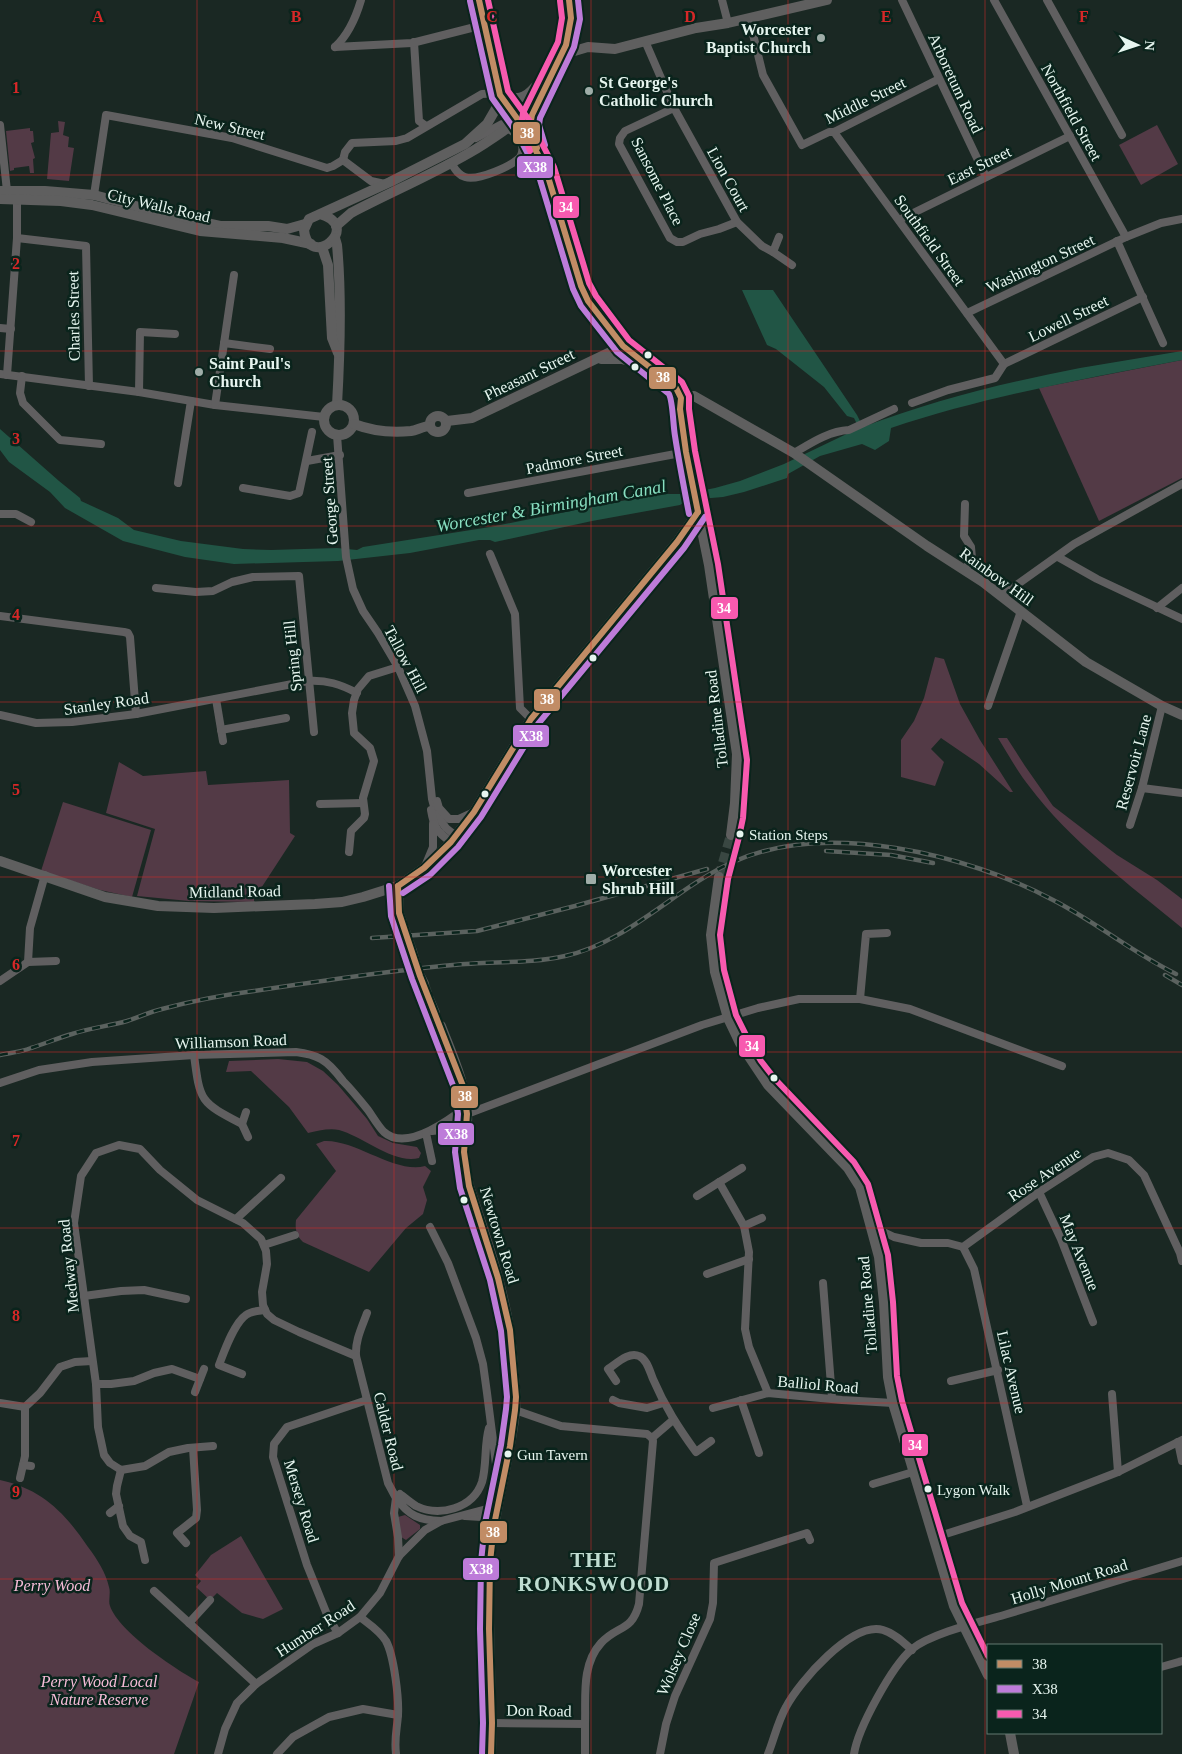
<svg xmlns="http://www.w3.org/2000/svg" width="1182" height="1754" viewBox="0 0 1182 1754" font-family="'Times New Roman',serif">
	<rect width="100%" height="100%" fill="#1a2823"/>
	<g fill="#533a46">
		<path d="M58 121 65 122 63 135 69 137 68 147 74 148 69 181 47 179 51 133 59 132Z"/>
		<path d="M1157 125 1178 164 1141 185 1119 145Z"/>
		<path d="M30 128V131H33L34 142 31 143 35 158 33 159 34 173H30L29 166 14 168V170L10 171 6 131Z"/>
		<path d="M1182 360V478L1099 521 1039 388Z"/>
		<path d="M935 657 944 659 960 704 980 740 1013 792H1010L979 764 941 738 931 749 944 762 935 786 901 777V740L914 721 924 698Z"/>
		<path d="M998 738H1007L1025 766 1053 806 1117 855 1157 880 1182 899V928C1131 886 1068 839 1029 786 1017 771 1008 754 998 738Z"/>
		<path d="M119 762 143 776 206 771 208 785 289 780 290 833 295 836 254 899V902L189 901 137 896 155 829 106 813Z"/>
		<path d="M63 802 151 830 132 897 100 890 41 871Z"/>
		<path d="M278 1059 307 1062 323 1071 338 1085 367 1119 378 1136 393 1143 417 1147 421 1153 419 1158C395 1165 362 1136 339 1130 329 1128 317 1131 308 1133L289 1107 251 1071 226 1072 229 1061Z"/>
		<path d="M324 1141C355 1139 395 1174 425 1166L431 1171 423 1187 427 1200 423 1214 406 1228 369 1272 303 1242C296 1235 295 1229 296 1220L336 1171 316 1144Z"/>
		<path d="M0 1480C42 1489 65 1513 88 1547 97 1559 106 1573 109 1587 111 1593 108 1601 110 1606 119 1632 175 1669 199 1682L174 1754H0Z"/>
		<path d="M405 1515 420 1525V1529L406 1540 401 1537 398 1517Z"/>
		<path d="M241 1536 283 1609 263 1619 242 1613 217 1593 210 1600 196 1587 201 1581 195 1575 211 1555Z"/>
	</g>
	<path fill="#215545" d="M742 290H773L857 415 863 427C933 400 1007 382 1080 368 1114 362 1148 357 1182 351V360C1084 379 986 396 891 428L889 441 875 450 862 444 820 456 788 474 787 478 744 492 723 497 687 500 680 505 592 521 495 542 490 540H479L410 553 338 561 234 564 185 557 123 541 65 508 50 492 9 462 0 450V429L59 481 80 498 81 501 118 518 134 530 181 541 243 549 271 550 337 548 357 550 363 547 490 527 621 501 664 494H684L715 488 740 481 784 464 859 428 854 418 847 416 824 387 776 349 767 345Z"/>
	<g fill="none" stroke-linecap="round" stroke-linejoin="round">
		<g stroke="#394742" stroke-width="10" stroke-dasharray="10 5" stroke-linecap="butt">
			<path d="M719 877 731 835"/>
			<path d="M399 913 412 951"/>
			<path d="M424 984 429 999"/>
		</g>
		<g stroke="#605f60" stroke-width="8">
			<path d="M722 0 728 23"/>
			<path d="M902 0 986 177"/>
			<path d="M994 0 1126 237"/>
			<path d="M1047 0 1122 135"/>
			<path d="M749 18 763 75 802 145 829 132H834L939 79"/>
			<path d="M645 41 674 108 625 131 620 138 619 144 670 238 677 242H683L700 234 719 229 737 222"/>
			<path d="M414 42 419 121 426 126"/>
			<path d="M335 47 412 43 483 25"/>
			<path d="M335 47C348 35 356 17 361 0"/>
			<path d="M500 95 524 128 546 170 581 286 588 301 623 346"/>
			<path d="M674 108 737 222 762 246 773 252 779 237"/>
			<path d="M0 125 7 191"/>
			<path d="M834 132 1004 364"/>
			<path d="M476 138 502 124C514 132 527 140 521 156"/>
			<path d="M535 141 530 126 532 115 550 78"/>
			<path d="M343 160 345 152 352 143 396 141 407 138 482 94 500 93"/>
			<path d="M343 160 371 181 385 184"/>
			<path d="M451 163C455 169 458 175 465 177 478 181 513 166 521 156L533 159 543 167"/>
			<path d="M94 195 106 115 232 138 327 168 333 166 343 160"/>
			<path d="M899 220 1070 136"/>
			<path d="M17 238 86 246 89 386"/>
			<path d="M1117 241 1163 343"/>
			<path d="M773 252 792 265"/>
			<path d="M967 313 1126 237 1161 223 1182 219"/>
			<path d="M0 328 11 329"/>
			<path d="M224 343 270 349"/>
			<path d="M1004 364 1143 297"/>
			<path d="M0 374 139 392 215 405 324 417"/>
			<path d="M7 375 17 238V200"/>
			<path d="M22 376 20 393 23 403 60 440 101 444"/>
			<path d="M139 392 140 332 175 334"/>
			<path d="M912 403 948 390 995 378 1004 364"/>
			<path d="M215 405 234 275"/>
			<path d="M337 435 346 557 353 589 363 611 378 633 398 667 415 706 427 751 432 799 436 814 446 828 456 836"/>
			<path d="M794 453C811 443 829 431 849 430L894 409"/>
			<path d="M307 461 340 455"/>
			<path d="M178 483 191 401"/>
			<path d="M243 488 290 496 299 493 312 432"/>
			<path d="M468 493 686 452"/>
			<path d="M0 514H16L31 522"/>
			<path d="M490 554 515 614 520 708 531 719"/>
			<path d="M1058 557 1097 579 1182 619"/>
			<path d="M965 570 972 558 971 547 964 536 965 504"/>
			<path d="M156 588 196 592 213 591 232 582 253 577 299 576 314 732"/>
			<path d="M1001 596 1074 544 1182 484"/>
			<path d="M1157 608 1182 588"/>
			<path d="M0 616 124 632 128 633 130 637 136 714"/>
			<path d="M216 699 223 741"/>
			<path d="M988 706 1021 611"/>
			<path d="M0 715 36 723 72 722 136 714 308 681C327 680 340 684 357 693"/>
			<path d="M221 730 286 718"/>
			<path d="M1142 788 1182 793"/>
			<path d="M437 801 439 808 449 819H459L472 813"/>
			<path d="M320 804 363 803"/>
			<path d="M431 810C434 828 437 832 451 842"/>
			<path d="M1130 825 1142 788 1162 706"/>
			<path d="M349 852 351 831 364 818 365 814 363 798 374 761 370 748 354 733 352 713 354 700 358 689 369 676 398 667"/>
			<path d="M426 864 433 847V824"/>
			<path d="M45 875 30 928 28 962 56 961"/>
			<path d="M0 981 28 962"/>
			<path d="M860 999 866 934 887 933"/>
			<path d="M194 1055C200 1102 200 1102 242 1124"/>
			<path d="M0 1083 39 1070 92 1062 194 1055 296 1052C304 1053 314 1055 321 1059 330 1064 337 1073 343 1081 352 1090 360 1100 368 1110 373 1117 378 1126 384 1132 406 1152 448 1121 466 1107"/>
			<path d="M246 1112 242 1124 248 1137"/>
			<path d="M467 1114 702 1025 758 1008 799 999H860L910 1009 1062 1066"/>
			<path d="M432 1131 467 1127"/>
			<path d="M426 1133 432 1161"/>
			<path d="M719 1182 744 1226 749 1252 745 1329 749 1347 768 1393"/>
			<path d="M1039 1192 1061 1239 1093 1322"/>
			<path d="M697 1196 742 1168"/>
			<path d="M236 1219 281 1178"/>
			<path d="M744 1226 762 1218"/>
			<path d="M871 1226 894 1237 921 1243H948L963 1247 1039 1192 1093 1157 1108 1153 1129 1160 1144 1175 1180 1253 1182 1261"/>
			<path d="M430 1227 448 1263 476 1338 483 1364 487 1393 497 1472 503 1482"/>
			<path d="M264 1245 295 1235"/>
			<path d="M963 1247 974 1269 1027 1506"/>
			<path d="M707 1274 749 1259"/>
			<path d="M823 1283 832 1398"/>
			<path d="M84 1296 121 1291 144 1290 186 1299"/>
			<path d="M367 1313C362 1327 355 1340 356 1356L388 1483 396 1498 394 1513 398 1537 399 1556"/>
			<path d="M242 1374 219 1365C224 1352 234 1323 246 1315 251 1311 258 1311 265 1310"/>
			<path d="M616 1381 608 1369C616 1364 629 1351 639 1356 647 1359 650 1372 653 1379 665 1407 678 1427 696 1452L711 1441"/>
			<path d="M951 1381 998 1370"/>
			<path d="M96 1384H111L134 1381 154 1373 172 1369 200 1379"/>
			<path d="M195 1392 204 1369"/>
			<path d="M1112 1394 1118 1472"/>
			<path d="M613 1400 619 1403 647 1408 663 1403"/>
			<path d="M741 1400 759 1453"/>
			<path d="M0 1403 25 1407 40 1393 60 1367 75 1362 92 1361"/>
			<path d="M713 1408 768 1393 842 1400 893 1403"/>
			<path d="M515 1410 561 1426 647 1434 652 1438 653 1441 639 1604C632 1632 617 1625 601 1643 581 1665 586 1697 585 1724"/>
			<path d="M652 1438 673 1420"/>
			<path d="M1178 1442 1182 1461"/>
			<path d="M213 1446 188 1448 169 1452 145 1466 121 1470 110 1463 104 1455 98 1427 96 1384 74 1223 81 1176 96 1153 119 1145 140 1149 160 1170 197 1200 243 1223 261 1239 266 1251 267 1264 262 1292 263 1305 267 1314 274 1320 299 1332 356 1356"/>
			<path d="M23 1465 25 1456V1407"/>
			<path d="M121 1470 117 1486 116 1494 123 1526 130 1536 141 1542 145 1560"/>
			<path d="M20 1478 23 1465 31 1466"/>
			<path d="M873 1484 913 1472"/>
			<path d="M110 1513 119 1506"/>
			<path d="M465 1516 481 1517 494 1525"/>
			<path d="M441 1521C419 1520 409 1516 396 1498L400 1494C405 1498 411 1503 416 1506 439 1517 473 1509 482 1482 487 1465 484 1445 489 1428"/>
			<path d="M933 1538 1015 1512 1118 1472 1182 1440"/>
			<path d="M186 1543 177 1533 196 1518 197 1510 193 1448"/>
			<path d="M154 1591 256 1684"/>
			<path d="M360 1617C369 1624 380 1631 386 1641 394 1656 399 1698 398 1715 397 1730 394 1738 396 1754"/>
			<path d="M189 1623 210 1600"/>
			<path d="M338 1633 328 1617 307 1565 273 1457 274 1444 287 1427 367 1400"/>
			<path d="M1161 1667 1182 1661"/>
			<path d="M492 1723 585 1724V1754"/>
			<path d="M218 1754 225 1729 237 1703 256 1684 313 1644 338 1633 360 1617 380 1593 399 1556 425 1530 441 1521 498 1506"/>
			<path d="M277 1754 293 1737 329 1717 363 1709 398 1715"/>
			<path d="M660 1754 666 1724 675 1696 710 1619 713 1603 714 1563 807 1533 810 1540"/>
			<path d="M768 1754C774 1739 778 1721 786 1707 799 1682 852 1621 883 1630 894 1633 904 1643 912 1650"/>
			<path d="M854 1754C858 1728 892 1666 912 1649 932 1633 980 1622 1004 1615 1064 1597 1123 1579 1182 1561"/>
		</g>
		<g stroke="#5f5f5f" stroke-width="10">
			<path d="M561 55 588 47 615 49 696 28 728 23 827 0"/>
			<path d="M500 95C517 99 523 101 535 87"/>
			<path d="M0 191H45L94 195 166 214 220 226H268L287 229 305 224"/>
			<path d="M0 199 61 201 92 205 200 231 283 238 311 244"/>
			<path d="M320 214C364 227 308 271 304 230L309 219 390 182 465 144 487 124 498 105 500 95 481 14 479 0"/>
			<path d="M336 226 351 213C393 191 436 173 476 149 490 140 504 132 516 121 530 108 539 90 549 74 565 51 575 29 569 0"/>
			<path d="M335 238 337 245C342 298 340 352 337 405"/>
			<path d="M322 247 328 265 332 338 338 353"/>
			<path d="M601 359H622L643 365"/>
			<path d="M681 398 694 396 794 453 927 546 983 582 1086 662 1162 706 1182 715"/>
			<circle cx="339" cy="420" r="15"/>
			<circle cx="438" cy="424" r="8"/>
			<path d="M447 421 472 418 623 346 676 388 681 398 680 409 686 452 709 565 737 754 735 803 731 835"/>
			<path d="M354 424C372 431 391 433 411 431 417 430 424 426 430 426"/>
			<path d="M0 861 105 897 158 906 214 908 315 904 342 902 363 897 398 886 424 868 451 842 474 812 531 719 677 542 698 512"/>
			<path d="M719 877 711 935 715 972 728 1018 740 1043 768 1085 848 1168 860 1187 879 1257 884 1302 888 1377 893 1403 954 1606 988 1675"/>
			<path d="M398 886 399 913"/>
			<path d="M412 951 416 965"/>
			<path d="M420 976 424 984"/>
			<path d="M429 999 435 1013"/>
			<path d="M441 1026C452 1055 466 1084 467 1116 468 1125 465 1134 464 1143 463 1157 466 1172 469 1186 484 1233 501 1279 509 1328 511 1340 512 1353 513 1366 514 1381 517 1396 515 1411 510 1461 493 1510 490 1561 486 1625 493 1690 491 1754"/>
			<path d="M1010 1733 1014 1754"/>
		</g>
		<defs>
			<g id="rail">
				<path d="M826 851 891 855 933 863"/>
				<path d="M372 938 477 931 575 906 707 869"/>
				<path d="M1165 975 1182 985"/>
				<path d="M0 1055C10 1053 21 1052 31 1048 44 1044 58 1038 72 1034 90 1028 109 1026 127 1021 139 1017 150 1012 162 1009 192 1001 223 995 254 991 320 981 387 971 453 965 489 961 531 964 565 956 629 942 675 888 733 862 826 820 967 854 1053 900 1096 922 1133 953 1176 974"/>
			</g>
		</defs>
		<use href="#rail" stroke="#5b625f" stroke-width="4.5"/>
		<use href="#rail" stroke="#0a241c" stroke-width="2.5" stroke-dasharray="8" stroke-linecap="butt"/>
		<defs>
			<g id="bus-1">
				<path d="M479 0 500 95 524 128 546 170 581 286 588 301 623 346 676 388 681 398 680 409 686 452 698 512"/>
				<path d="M537 148 530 126 532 115 566 45 571 18 569 0"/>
				<path d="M398 886 399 913 420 976 463 1086 467 1114 464 1152 469 1186 498 1278 510 1330 516 1397 515 1410 510 1446 494 1525 490 1562 489 1629 492 1723 491 1754"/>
				<path d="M398 886 424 868 451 842 474 812 531 719 677 542 698 512"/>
			</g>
			<g id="bus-2">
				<path d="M470 1 492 98 517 133 538 173 573 289 581 306 617 352 669 394C673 402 673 425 675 436 679 462 684 488 689 514"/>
				<path d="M545 145 539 125 540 118 574 47 580 19 578 0"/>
				<path d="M389 886 391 916 412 979 454 1088 458 1114 455 1152 460 1188 490 1280 501 1331 507 1397 506 1409 501 1445 485 1523 481 1562 480 1629 483 1723 482 1754"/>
				<path d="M403 893 430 875 458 847 481 817 538 724 684 548 705 517"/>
			</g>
			<g id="bus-3">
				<path d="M488 0 508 91 532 124 554 167 589 283 596 296 629 340 682 382 689 396V409L695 451 718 564 747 760 743 818 739 837 728 879 720 935 724 970 736 1015 748 1039 761 1061 775 1079 854 1162 868 1184 888 1255 893 1302 897 1376 902 1401 962 1603 988 1656"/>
				<path d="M530 151 521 127 523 113 558 42 562 18 560 1"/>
			</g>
		</defs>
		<use href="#bus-1" stroke="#0a241c" stroke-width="10"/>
		<use href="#bus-2" stroke="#0a241c" stroke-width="10"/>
		<use href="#bus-3" stroke="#0a241c" stroke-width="10"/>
		<use href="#bus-1" stroke="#c18c65" stroke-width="6"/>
		<use href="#bus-2" stroke="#bd7bd9" stroke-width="6"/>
		<use href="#bus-3" stroke="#f75aaf" stroke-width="6"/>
	</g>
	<path fill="none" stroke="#d62828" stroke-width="1" stroke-opacity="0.55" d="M197 0V1754M394 0V1754M591 0V1754M788 0V1754M985 0V1754M0 175H1182M0 351H1182M0 526H1182M0 702H1182M0 877H1182M0 1052H1182M0 1228H1182M0 1403H1182M0 1579H1182"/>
	<g fill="#9fada8" stroke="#0a241c" stroke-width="2">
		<circle cx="821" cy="38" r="5"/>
		<circle cx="589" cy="91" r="5"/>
		<circle cx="199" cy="372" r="5"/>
		<rect x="585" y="873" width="12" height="12" rx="2.5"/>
	</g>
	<g fill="#e6f5ef" stroke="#0a241c" stroke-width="2">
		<circle cx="648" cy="355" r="4.5"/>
		<circle cx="635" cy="367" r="4.5"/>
		<circle cx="593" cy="658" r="4.5"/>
		<circle cx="485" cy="794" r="4.5"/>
		<circle cx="740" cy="834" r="4.5"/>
		<circle cx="774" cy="1078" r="4.5"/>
		<circle cx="464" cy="1200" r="4.5"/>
		<circle cx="508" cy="1454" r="4.5"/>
		<circle cx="928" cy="1489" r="4.5"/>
	</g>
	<g text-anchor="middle" stroke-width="5" stroke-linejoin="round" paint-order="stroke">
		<g font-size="15" fill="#e6f5ef" stroke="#0a241c" text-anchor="start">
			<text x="749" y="840">Station Steps</text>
			<text x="517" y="1460">Gun Tavern</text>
			<text x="937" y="1495">Lygon Walk</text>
		</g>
		<g font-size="16" font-weight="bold" fill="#e6f5ef" stroke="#0a241c" text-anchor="start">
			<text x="811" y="35" text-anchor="end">Worcester<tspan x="811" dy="18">Baptist Church</tspan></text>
			<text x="599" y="88">St George's<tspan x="599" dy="18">Catholic Church</tspan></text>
			<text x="209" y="369">Saint Paul's<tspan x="209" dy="18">Church</tspan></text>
			<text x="602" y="876">Worcester<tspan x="602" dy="18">Shrub Hill</tspan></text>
		</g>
		<g font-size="16" fill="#e6f5ef" stroke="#0a241c">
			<text transform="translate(956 83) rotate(65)" y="6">Arboretum Road</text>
			<text transform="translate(865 100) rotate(-26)" y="6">Middle Street</text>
			<text transform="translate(1072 112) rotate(61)" y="6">Northfield Street</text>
			<text transform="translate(230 126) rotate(13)" y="6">New Street</text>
			<text transform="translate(979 165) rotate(-26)" y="6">East Street</text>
			<text transform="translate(729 179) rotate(61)" y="6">Lion Court</text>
			<text transform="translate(658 181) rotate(63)" y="6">Sansome Place</text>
			<text transform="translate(159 205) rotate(13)" y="6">City Walls Road</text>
			<text transform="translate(930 240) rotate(54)" y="6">Southfield Street</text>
			<text transform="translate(1040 263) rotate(-25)" y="6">Washington Street</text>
			<text transform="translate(73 316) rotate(-91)" y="6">Charles Street</text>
			<text transform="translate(1068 318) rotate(-26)" y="6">Lowell Street</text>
			<text transform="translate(529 374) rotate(-26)" y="6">Pheasant Street</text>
			<text transform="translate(574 459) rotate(-11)" y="6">Padmore Street</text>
			<text transform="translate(329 501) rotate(-94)" y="6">George Street</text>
			<text transform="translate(997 576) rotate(36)" y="6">Rainbow Hill</text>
			<text transform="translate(292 656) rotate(-96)" y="6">Spring Hill</text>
			<text transform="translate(406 659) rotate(62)" y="6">Tallow Hill</text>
			<text transform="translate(106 703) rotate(-8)" y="6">Stanley Road</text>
			<text transform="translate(716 719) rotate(-97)" y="6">Tolladine Road</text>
			<text transform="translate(1133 762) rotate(-75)" y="6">Reservoir Lane</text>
			<text transform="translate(235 891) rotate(-1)" y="6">Midland Road</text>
			<text transform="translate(231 1041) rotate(-2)" y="6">Williamson Road</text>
			<text transform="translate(1044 1174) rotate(-34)" y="6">Rose Avenue</text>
			<text transform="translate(500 1235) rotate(73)" y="6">Newtown Road</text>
			<text transform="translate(1080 1252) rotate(68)" y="6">May Avenue</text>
			<text transform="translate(68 1266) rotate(-96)" y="6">Medway Road</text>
			<text transform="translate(867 1305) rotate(-95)" y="6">Tolladine Road</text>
			<text transform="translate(1012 1372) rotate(77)" y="6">Lilac Avenue</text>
			<text transform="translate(818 1384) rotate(5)" y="6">Balliol Road</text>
			<text transform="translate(389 1431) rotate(76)" y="6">Calder Road</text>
			<text transform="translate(302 1501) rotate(73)" y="6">Mersey Road</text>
			<text transform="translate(1069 1581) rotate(-17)" y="6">Holly Mount Road</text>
			<text transform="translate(315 1628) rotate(-33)" y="6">Humber Road</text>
			<text transform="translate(678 1654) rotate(-67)" y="6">Wolsey Close</text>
			<text transform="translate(539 1710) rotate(1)" y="6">Don Road</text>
		</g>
		<g font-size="16" font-style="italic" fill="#f7bcd8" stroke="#0a241c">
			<text x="52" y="1591">Perry Wood</text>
			<text x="99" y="1687">Perry Wood Local<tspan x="99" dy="18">Nature Reserve</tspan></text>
		</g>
		<g font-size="18" font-style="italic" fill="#88dfc1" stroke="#0a241c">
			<text transform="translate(551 506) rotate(-10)" y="6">Worcester &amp; Birmingham Canal</text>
		</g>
		<g font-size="21" font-weight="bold" letter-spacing="1" fill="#bfddd1" stroke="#0a241c">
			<text x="594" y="1567">THE<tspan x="594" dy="24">RONKSWOOD</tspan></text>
		</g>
	</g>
	<g font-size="16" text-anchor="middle" font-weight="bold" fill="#d62828" stroke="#0a241c" stroke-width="5" stroke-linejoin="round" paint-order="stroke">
		<text x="98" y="22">A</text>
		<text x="296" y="22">B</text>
		<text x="492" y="22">C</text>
		<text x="690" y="22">D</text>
		<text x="886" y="22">E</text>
		<text x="1084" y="22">F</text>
		<text x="16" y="93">1</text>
		<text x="16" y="269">2</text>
		<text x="16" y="444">3</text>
		<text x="16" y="620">4</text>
		<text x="16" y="795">5</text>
		<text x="16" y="970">6</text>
		<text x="16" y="1146">7</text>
		<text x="16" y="1321">8</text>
		<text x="16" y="1497">9</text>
	</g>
	<g stroke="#0a241c" stroke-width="2">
		<rect x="512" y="121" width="29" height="24" rx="5" fill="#c18c65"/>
		<rect x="516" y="155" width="38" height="24" rx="5" fill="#bd7bd9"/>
		<rect x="552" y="195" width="28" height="24" rx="5" fill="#f75aaf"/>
		<rect x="648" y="366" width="29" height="24" rx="5" fill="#c18c65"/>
		<rect x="710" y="596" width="29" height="24" rx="5" fill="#f75aaf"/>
		<rect x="533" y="688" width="28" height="24" rx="5" fill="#c18c65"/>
		<rect x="512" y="724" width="38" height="24" rx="5" fill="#bd7bd9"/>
		<rect x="738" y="1034" width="28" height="24" rx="5" fill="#f75aaf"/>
		<rect x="450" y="1085" width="29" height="24" rx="5" fill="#c18c65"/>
		<rect x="437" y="1122" width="38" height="24" rx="5" fill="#bd7bd9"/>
		<rect x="901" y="1433" width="28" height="24" rx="5" fill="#f75aaf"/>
		<rect x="479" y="1520" width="29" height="24" rx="5" fill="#c18c65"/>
		<rect x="462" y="1557" width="38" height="24" rx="5" fill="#bd7bd9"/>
	</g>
	<g font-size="14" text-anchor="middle" font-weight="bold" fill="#fff">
		<text x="527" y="138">38</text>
		<text x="535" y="172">X38</text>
		<text x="566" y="212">34</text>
		<text x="663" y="382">38</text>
		<text x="724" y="613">34</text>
		<text x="547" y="704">38</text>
		<text x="531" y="741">X38</text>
		<text x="752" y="1051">34</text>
		<text x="465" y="1101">38</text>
		<text x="456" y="1139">X38</text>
		<text x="915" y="1450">34</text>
		<text x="493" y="1537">38</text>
		<text x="481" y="1574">X38</text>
	</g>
	<rect x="987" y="1644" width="175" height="90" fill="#0a241c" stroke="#627870"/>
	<rect x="997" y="1660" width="25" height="8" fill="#c18c65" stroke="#627870"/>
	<text x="1032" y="1669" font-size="15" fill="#e6f5ef">38</text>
	<rect x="997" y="1685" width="25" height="8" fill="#bd7bd9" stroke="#627870"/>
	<text x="1032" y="1694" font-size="15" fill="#e6f5ef">X38</text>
	<rect x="997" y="1710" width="25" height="8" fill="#f75aaf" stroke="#627870"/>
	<text x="1032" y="1719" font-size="15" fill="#e6f5ef">34</text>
	<g transform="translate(1137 45) rotate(93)" stroke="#0a241c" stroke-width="4" paint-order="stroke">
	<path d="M0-4L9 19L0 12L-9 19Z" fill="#e6f5ef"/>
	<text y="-8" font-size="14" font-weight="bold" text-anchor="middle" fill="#e6f5ef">N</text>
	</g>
</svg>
